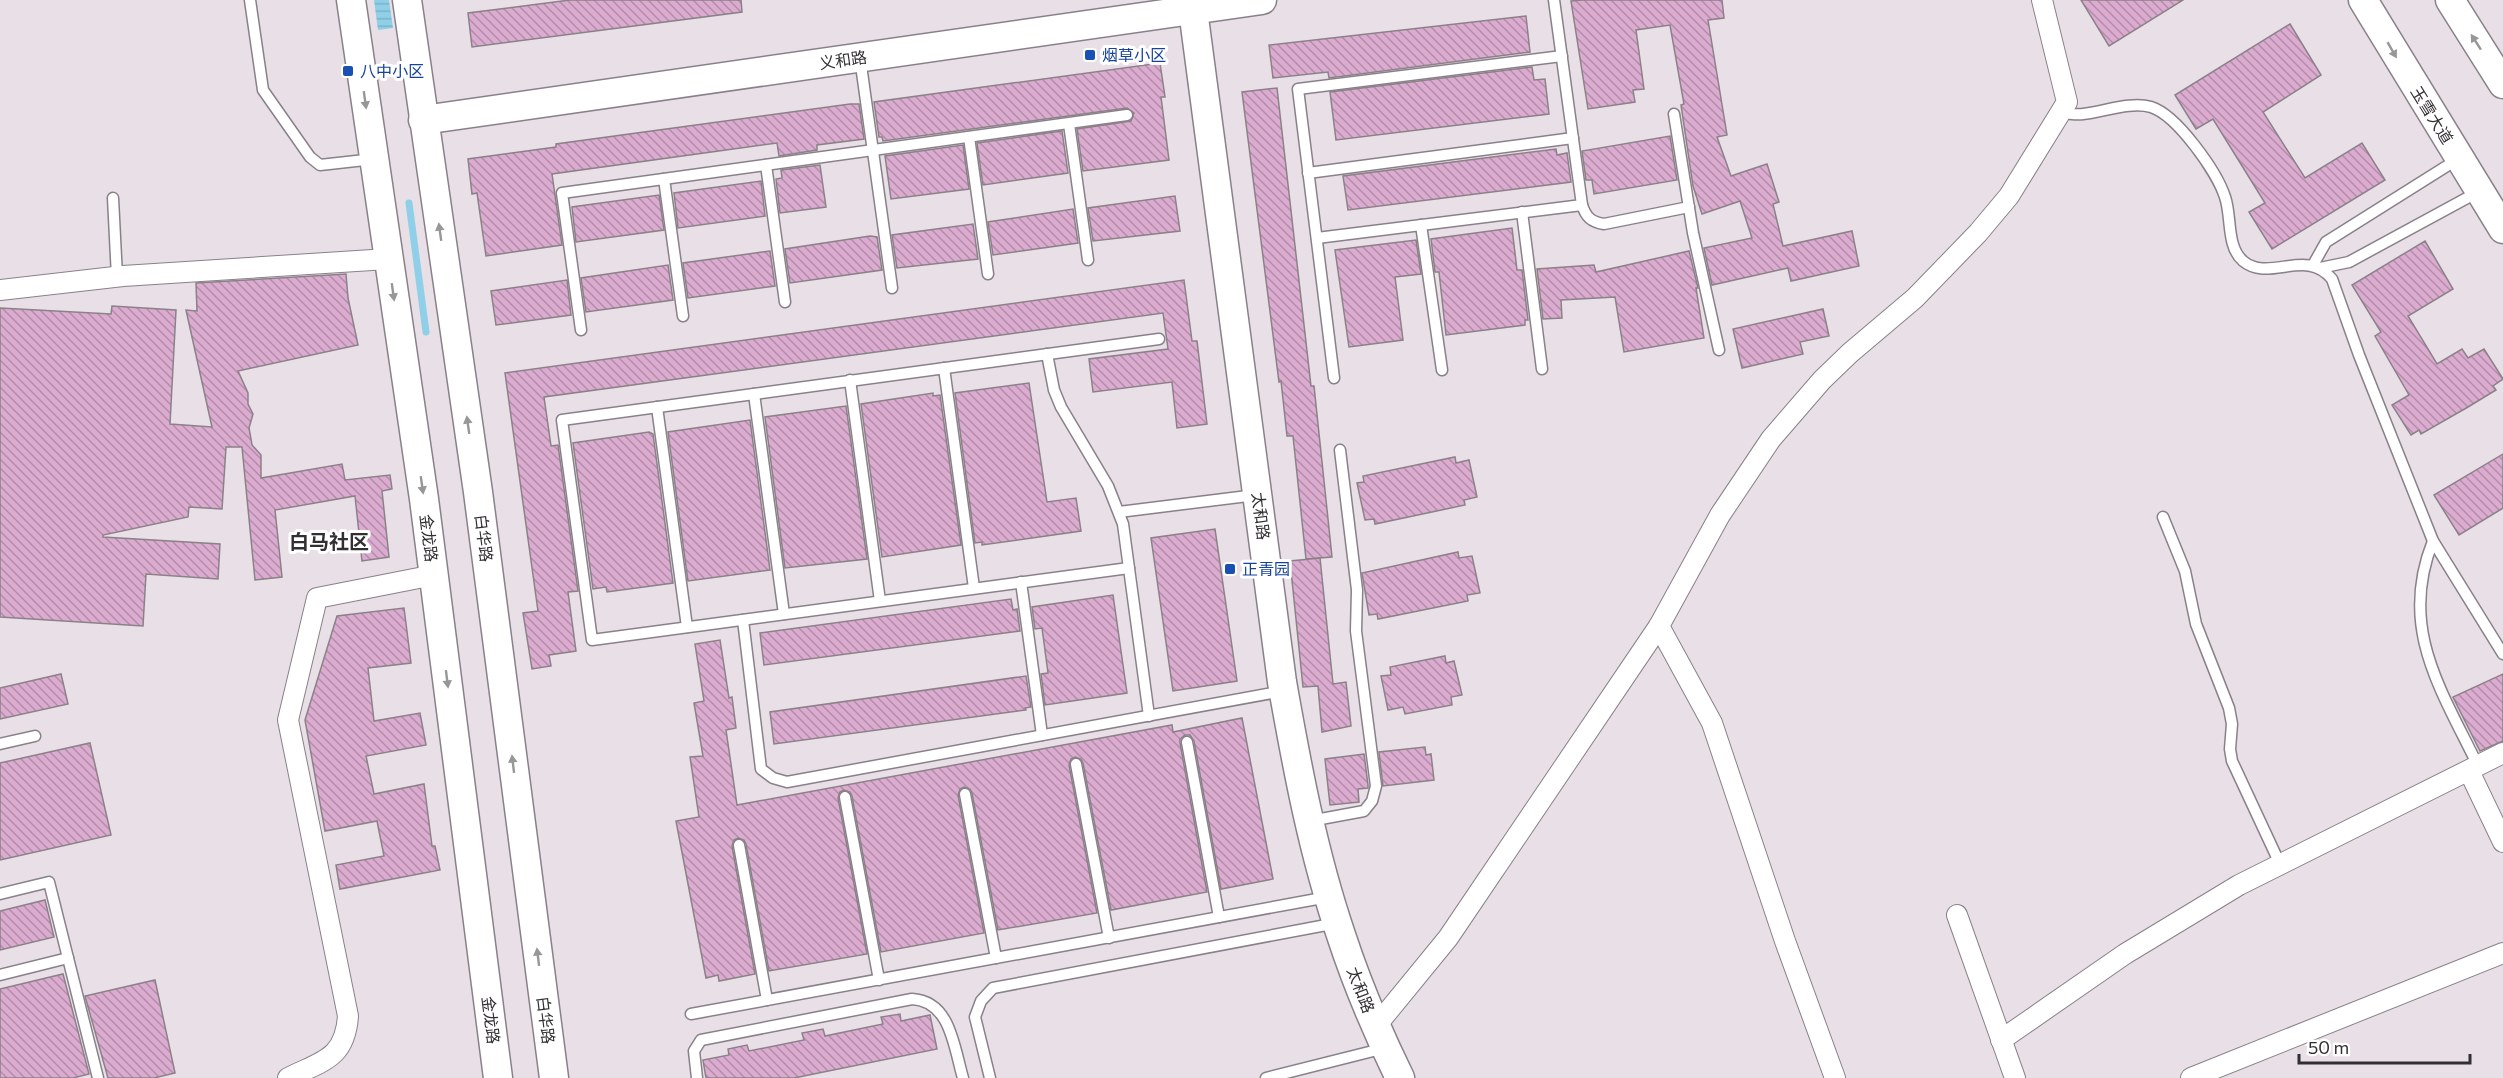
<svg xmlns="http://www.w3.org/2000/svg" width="2503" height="1078" viewBox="0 0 2503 1078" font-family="Commissioner,'Noto Sans SC',sans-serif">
	<defs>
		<pattern id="water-rules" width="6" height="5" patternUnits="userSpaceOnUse" patternTransform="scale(1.5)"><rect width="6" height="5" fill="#8fcfe7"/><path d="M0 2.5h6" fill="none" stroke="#7cb2c7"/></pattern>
		<pattern id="building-back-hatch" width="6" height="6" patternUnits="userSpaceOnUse" patternTransform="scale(1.5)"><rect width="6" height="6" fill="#dcacd0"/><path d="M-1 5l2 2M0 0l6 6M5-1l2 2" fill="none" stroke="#b38ca9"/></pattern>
	</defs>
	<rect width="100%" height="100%" fill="#e8dfe7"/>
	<path fill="url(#water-rules)" d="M374 0H389L393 28 378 30Z"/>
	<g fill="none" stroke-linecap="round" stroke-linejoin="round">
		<path stroke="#8fcfe7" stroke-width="7" d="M409 203 426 332"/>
	</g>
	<g fill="url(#building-back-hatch)" stroke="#8b8188" stroke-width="1.5">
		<path d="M570 0H741L742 12 472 47 468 13Z"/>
		<path d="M1582 0H1722L1724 18 1708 20 1727 135 1717 137 1731 176 1767 164 1779 202 1773 204 1783 246 1852 231 1859 266 1791 281 1788 268 1712 285 1704 248 1752 238 1740 201 1702 214 1693 186 1681 105 1684 104 1670 25 1636 30 1644 89 1633 90 1635 102 1588 109 1571 1Z"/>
		<path d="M2081 0H2183L2109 46Z"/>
		<path d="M1526 16 1530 52 1329 78 1328 72 1273 78 1269 45Z"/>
		<path d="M2290 24 2321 75 2263 112 2305 178 2362 143 2385 180 2272 249 2249 212 2265 203 2213 119 2196 129 2175 95Z"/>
		<path d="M1160 63 1165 97H1161L1169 160 1083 171 1077 129 1131 121 1134 113 1127 108 883 141 882 137H879L874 102Z"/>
		<path d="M1532 67 1534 80 1545 79 1549 114 1336 140 1330 92Z"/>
		<path d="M1277 88 1311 386H1314L1332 557 1306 559 1293 436H1287L1281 381 1279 382 1242 92Z"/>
		<path d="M850 104H859L864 139 817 145V150L779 156 777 143 552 174 562 245 486 256 477 193 472 194 468 159 556 147V144Z"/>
		<path d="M1062 131 1068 173 983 185 977 143Z"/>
		<path d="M1670 136 1677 180 1594 194 1592 180H1586L1582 151Z"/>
		<path d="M963 145 969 189 891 199 885 156Z"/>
		<path d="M1556 149 1557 155 1567 153 1571 182 1348 210 1343 176Z"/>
		<path d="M820 165 826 207 780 213 776 179 782 178 781 170Z"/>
		<path d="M761 181 765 216 678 228 674 193Z"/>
		<path d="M659 195 664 230 576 242 572 207Z"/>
		<path d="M1175 196 1180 231 1093 241 1088 208Z"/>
		<path d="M1073 209 1078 243 993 255 988 222Z"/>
		<path d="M973 224 978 259 897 268 892 235Z"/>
		<path d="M1512 228 1517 270H1522L1528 320H1525V325L1446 335 1439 272H1435L1431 239Z"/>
		<path d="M870 236 877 237 882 270 790 283 785 249Z"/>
		<path d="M1416 240 1421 274 1395 277 1403 340 1349 347 1335 250Z"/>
		<path d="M2425 241 2453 289 2408 316 2437 364 2462 349 2468 358 2484 349 2503 379 2493 386 2496 390 2468 407 2421 434 2419 430 2411 435 2392 405 2409 395 2375 336 2381 332 2352 285Z"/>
		<path d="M770 251 775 286 688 298 683 263Z"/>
		<path d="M1689 251 1698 288H1696L1704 338 1624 352 1615 297 1561 300 1562 318 1543 319 1537 269 1594 265 1596 272Z"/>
		<path d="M668 265 673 300 586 312 581 278Z"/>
		<path d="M346 274 348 298 358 345 238 371 248 393V404L253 414 249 428 252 445 261 455V478L342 464 345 480 390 475 392 489 382 491 389 557 362 561 355 496 275 510 282 577 255 580 242 447H226L222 509 189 507 188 517 103 535V537L220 544 218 579 146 574 143 626 0 617V308L111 314 112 306 176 310 170 424 212 427 186 310 197 311 196 283Z"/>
		<path d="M567 280 571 315 496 325 491 291Z"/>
		<path d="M1184 280 1192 341H1197L1207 424 1177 428 1172 382 1093 392 1089 359 1168 349 1163 313 544 397 551 446 558 445 578 591 568 592 576 651 549 655 551 666 532 669 523 613 538 611 505 373Z"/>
		<path d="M1823 309 1829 336 1800 342 1803 354 1742 368 1733 329Z"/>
		<path d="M1029 383 1047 502 1076 498 1081 531 982 545V542L975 543 955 393Z"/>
		<path d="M933 393V396L940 395 961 545 882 557 861 404Z"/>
		<path d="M846 406 867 559 785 568 765 417Z"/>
		<path d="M750 420 770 570 688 581 668 432Z"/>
		<path d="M649 432 653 434 673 583 607 592 606 587 593 589 573 443Z"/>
		<path d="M2503 454V508L2459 535 2434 495Z"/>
		<path d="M1455 457 1456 463 1469 460 1477 497 1464 500 1465 505 1375 524 1374 519 1365 520 1357 483 1364 482 1363 476Z"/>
		<path d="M1215 529 1237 681 1173 691 1151 538Z"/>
		<path d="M1458 552 1459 558 1472 556 1480 593 1467 595 1468 601 1378 619 1377 614 1369 615 1362 573Z"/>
		<path d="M1320 558 1333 684 1346 682 1351 726 1322 732 1318 686 1303 687 1290 561Z"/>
		<path d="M1113 595 1127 693 1045 705 1041 674 1048 673 1042 628 1035 629 1032 607Z"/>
		<path d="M1011 599 1013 610 1017 609 1020 631 764 665 760 633Z"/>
		<path d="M404 608 411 663 368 668 374 721 420 713 426 745 366 756 374 794 424 784 432 846H435L440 870 340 889 336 865 384 856 377 821 325 831 305 720 337 616Z"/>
		<path d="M720 640 729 698 732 697 736 728 726 730 737 805 1172 725 1173 732 1242 718 1273 879 1221 889 1194 741 1190 735H1185L1180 739V743L1207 892 1111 910 1083 763 1081 759 1075 757 1071 759 1069 765 1097 913 998 930 972 793 970 789 964 787 960 789 958 795 984 933 881 952 852 796 850 792 844 790 840 792 838 798 867 954 769 971 746 844 744 840 738 838 734 840 732 846 755 974 719 981 718 975 706 978 676 821 699 817 690 757 703 756 694 703 704 701 695 644Z"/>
		<path d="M1445 656 1446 663 1454 661 1462 695 1451 697 1452 705 1405 714 1403 707 1388 710 1381 676 1391 675 1390 667Z"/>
		<path d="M61 674 68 704 0 719V688Z"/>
		<path d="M2503 674V741L2480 751 2453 697Z"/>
		<path d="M1026 676 1031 707 1025 708 1026 710 774 744 770 712Z"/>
		<path d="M90 743 111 835 0 860V763Z"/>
		<path d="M1425 747 1426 755 1431 754 1434 780 1383 786 1379 752Z"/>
		<path d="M1364 754 1368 785V788L1358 789 1359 802 1330 805 1325 759Z"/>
		<path d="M45 900 54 937 0 950V911Z"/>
		<path d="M63 974 89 1074 73 1078H0V989Z"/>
		<path d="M155 980 175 1073 154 1078H108L85 996Z"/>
		<path d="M900 1014 901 1021 930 1015 937 1049 794 1078H706L703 1060 729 1055 728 1049 747 1045 749 1051 804 1040 802 1033 823 1029 825 1036 883 1024 881 1017Z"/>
	</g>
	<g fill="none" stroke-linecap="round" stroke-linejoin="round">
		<defs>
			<g id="lane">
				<path d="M250 0 263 90 310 157 320 165 374 159"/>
				<path d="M860 58 892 288"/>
				<path d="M2060 113C2068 113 2076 115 2083 114 2103 112 2131 101 2151 107 2177 115 2217 172 2225 197 2232 217 2226 246 2243 261 2269 283 2306 247 2332 279L2359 355 2433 541 2503 654"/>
				<path d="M1674 114 1693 233 1719 350"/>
				<path d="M1069 124 1088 260"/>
				<path d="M969 137 988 274"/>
				<path d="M766 165 785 302"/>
				<path d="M1308 173 1573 138"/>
				<path d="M664 179 683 316"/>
				<path d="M113 198 117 277"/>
				<path d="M1582 205C1586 217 1591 222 1604 224L1689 207"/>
				<path d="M1522 212 1542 369"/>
				<path d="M1421 225 1442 370"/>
				<path d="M1317 238 1582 205 1554 0"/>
				<path d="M2313 265 2326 242 2458 159"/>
				<path d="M2320 268 2349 262 2478 192"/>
				<path d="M581 330 562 193 1127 115"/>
				<path d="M1047 354 1054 390 1061 407 1108 486 1123 524 1149 716"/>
				<path d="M944 368 974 588"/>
				<path d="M1334 378 1298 89 1562 56"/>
				<path d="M850 380 880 601"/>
				<path d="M754 394 784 614"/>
				<path d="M657 407 687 627"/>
				<path d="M1119 512 1256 495"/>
				<path d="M2163 517 2185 571 2196 624 2229 708 2232 724 2230 749 2232 761 2280 864"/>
				<path d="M2433 541C2398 628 2441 689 2478 766"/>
				<path d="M1129 568 592 640 562 420 1159 339"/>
				<path d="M1021 582 1042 735"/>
				<path d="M743 620 761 769 773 778 787 782 1283 691"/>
				<path d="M1187 742 1219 917"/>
				<path d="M0 744 35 736"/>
				<path d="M1076 764 1109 938"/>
				<path d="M965 794 996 958"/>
				<path d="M845 797 879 980"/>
				<path d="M1310 821 1364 811 1372 801 1376 786 1356 631 1357 590 1340 450"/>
				<path d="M739 845 767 1000"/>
				<path d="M0 894 49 882 98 1078"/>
				<path d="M0 975 68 958"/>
				<path d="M691 1014 1328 897"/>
				<path d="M697 1078 694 1051 701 1040 912 999C951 1001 954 1048 963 1078"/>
				<path d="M990 1078 975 1017 981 1001 993 988 1337 923"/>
				<path d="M1266 1078 1385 1048"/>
			</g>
			<g id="street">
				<path d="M0 290 123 276 388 259"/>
				<path d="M1659 626 1712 723 1785 941 1835 1078"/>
				<path d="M2469 771 2503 842"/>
				<path d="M1957 915 2015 1078"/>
				<path d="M1376 1026 1448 938 1659 626 1720 515 1771 439 1822 380 1850 353 1915 298 1978 233 2009 196 2067 102 2042 0"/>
				<path d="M2001 1040 2125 954 2239 885 2503 753"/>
				<path d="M288 1078C322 1061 345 1059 348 1016L288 720 317 598 434 575"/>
				<path d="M2191 1078 2503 953"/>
			</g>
			<g id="secondary">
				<path d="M351 0 424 499 498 1078"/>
				<path d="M407 0 478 492 554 1078"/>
				<path d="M2363 0 2503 229"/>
				<path d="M2450 0 2503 84"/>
				<path d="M1193 10 1282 682C1297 767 1313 853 1341 935 1357 984 1377 1031 1400 1078"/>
				<path d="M423 120 1262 0"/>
			</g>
		</defs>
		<use href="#lane" stroke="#898189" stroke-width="13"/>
		<use href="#street" stroke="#898189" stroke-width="22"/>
		<use href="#secondary" stroke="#898189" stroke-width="31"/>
		<use href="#lane" stroke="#fff" stroke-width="10"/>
		<use href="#street" stroke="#fff" stroke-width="20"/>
		<use href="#secondary" stroke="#fff" stroke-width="28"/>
	</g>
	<defs><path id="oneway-solid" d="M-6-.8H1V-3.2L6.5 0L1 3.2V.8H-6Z" transform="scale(1.5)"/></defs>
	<g fill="#989798">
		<use href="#oneway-solid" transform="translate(2476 42) rotate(-123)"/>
		<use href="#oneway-solid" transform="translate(2392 50) rotate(60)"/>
		<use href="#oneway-solid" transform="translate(365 100) rotate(82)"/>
		<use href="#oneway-solid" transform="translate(440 232) rotate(-98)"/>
		<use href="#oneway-solid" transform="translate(393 292) rotate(82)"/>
		<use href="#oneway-solid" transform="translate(468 425) rotate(-98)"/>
		<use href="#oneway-solid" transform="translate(422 485) rotate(82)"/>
		<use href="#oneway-solid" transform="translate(447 679) rotate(83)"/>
		<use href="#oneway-solid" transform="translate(513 764) rotate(-97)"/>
		<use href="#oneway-solid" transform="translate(538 957) rotate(-97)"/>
	</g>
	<g fill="#1a4fb4" stroke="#fff" stroke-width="2">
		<rect x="1084" y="49" width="12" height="12" rx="3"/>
		<rect x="342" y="65" width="12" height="12" rx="3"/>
		<rect x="1224" y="563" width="12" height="12" rx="3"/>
	</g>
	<g text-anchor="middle" stroke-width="6" stroke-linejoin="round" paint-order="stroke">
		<g font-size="16" fill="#164399" stroke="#fff" text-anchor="start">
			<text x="1102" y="61">烟草小区</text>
			<text x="360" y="77">八中小区</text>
			<text x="1242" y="575">正青园</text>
		</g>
		<g font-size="16" fill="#322f32" stroke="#fff">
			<text transform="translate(843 60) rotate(-8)" y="6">义和路</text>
			<text transform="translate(2432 115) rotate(58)" y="6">玉雪大道</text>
			<text transform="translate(1261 516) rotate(83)" y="6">太和路</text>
			<text transform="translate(429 538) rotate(83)" y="6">金龙路</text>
			<text transform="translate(484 538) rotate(83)" y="6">白华路</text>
			<text transform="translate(1361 990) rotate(69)" y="6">太和路</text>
			<text transform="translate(491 1020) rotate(83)" y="6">金龙路</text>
			<text transform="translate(546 1020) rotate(83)" y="6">白华路</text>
		</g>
		<g font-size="20" font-weight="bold" fill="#322f32" stroke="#fff">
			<text x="329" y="549">白马社区</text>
		</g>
	</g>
	<path d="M2299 1054v9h171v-9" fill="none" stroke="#322f32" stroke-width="3"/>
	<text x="2308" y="1054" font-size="18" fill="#322f32" stroke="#ffffff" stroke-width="4.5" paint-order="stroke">50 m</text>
</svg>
